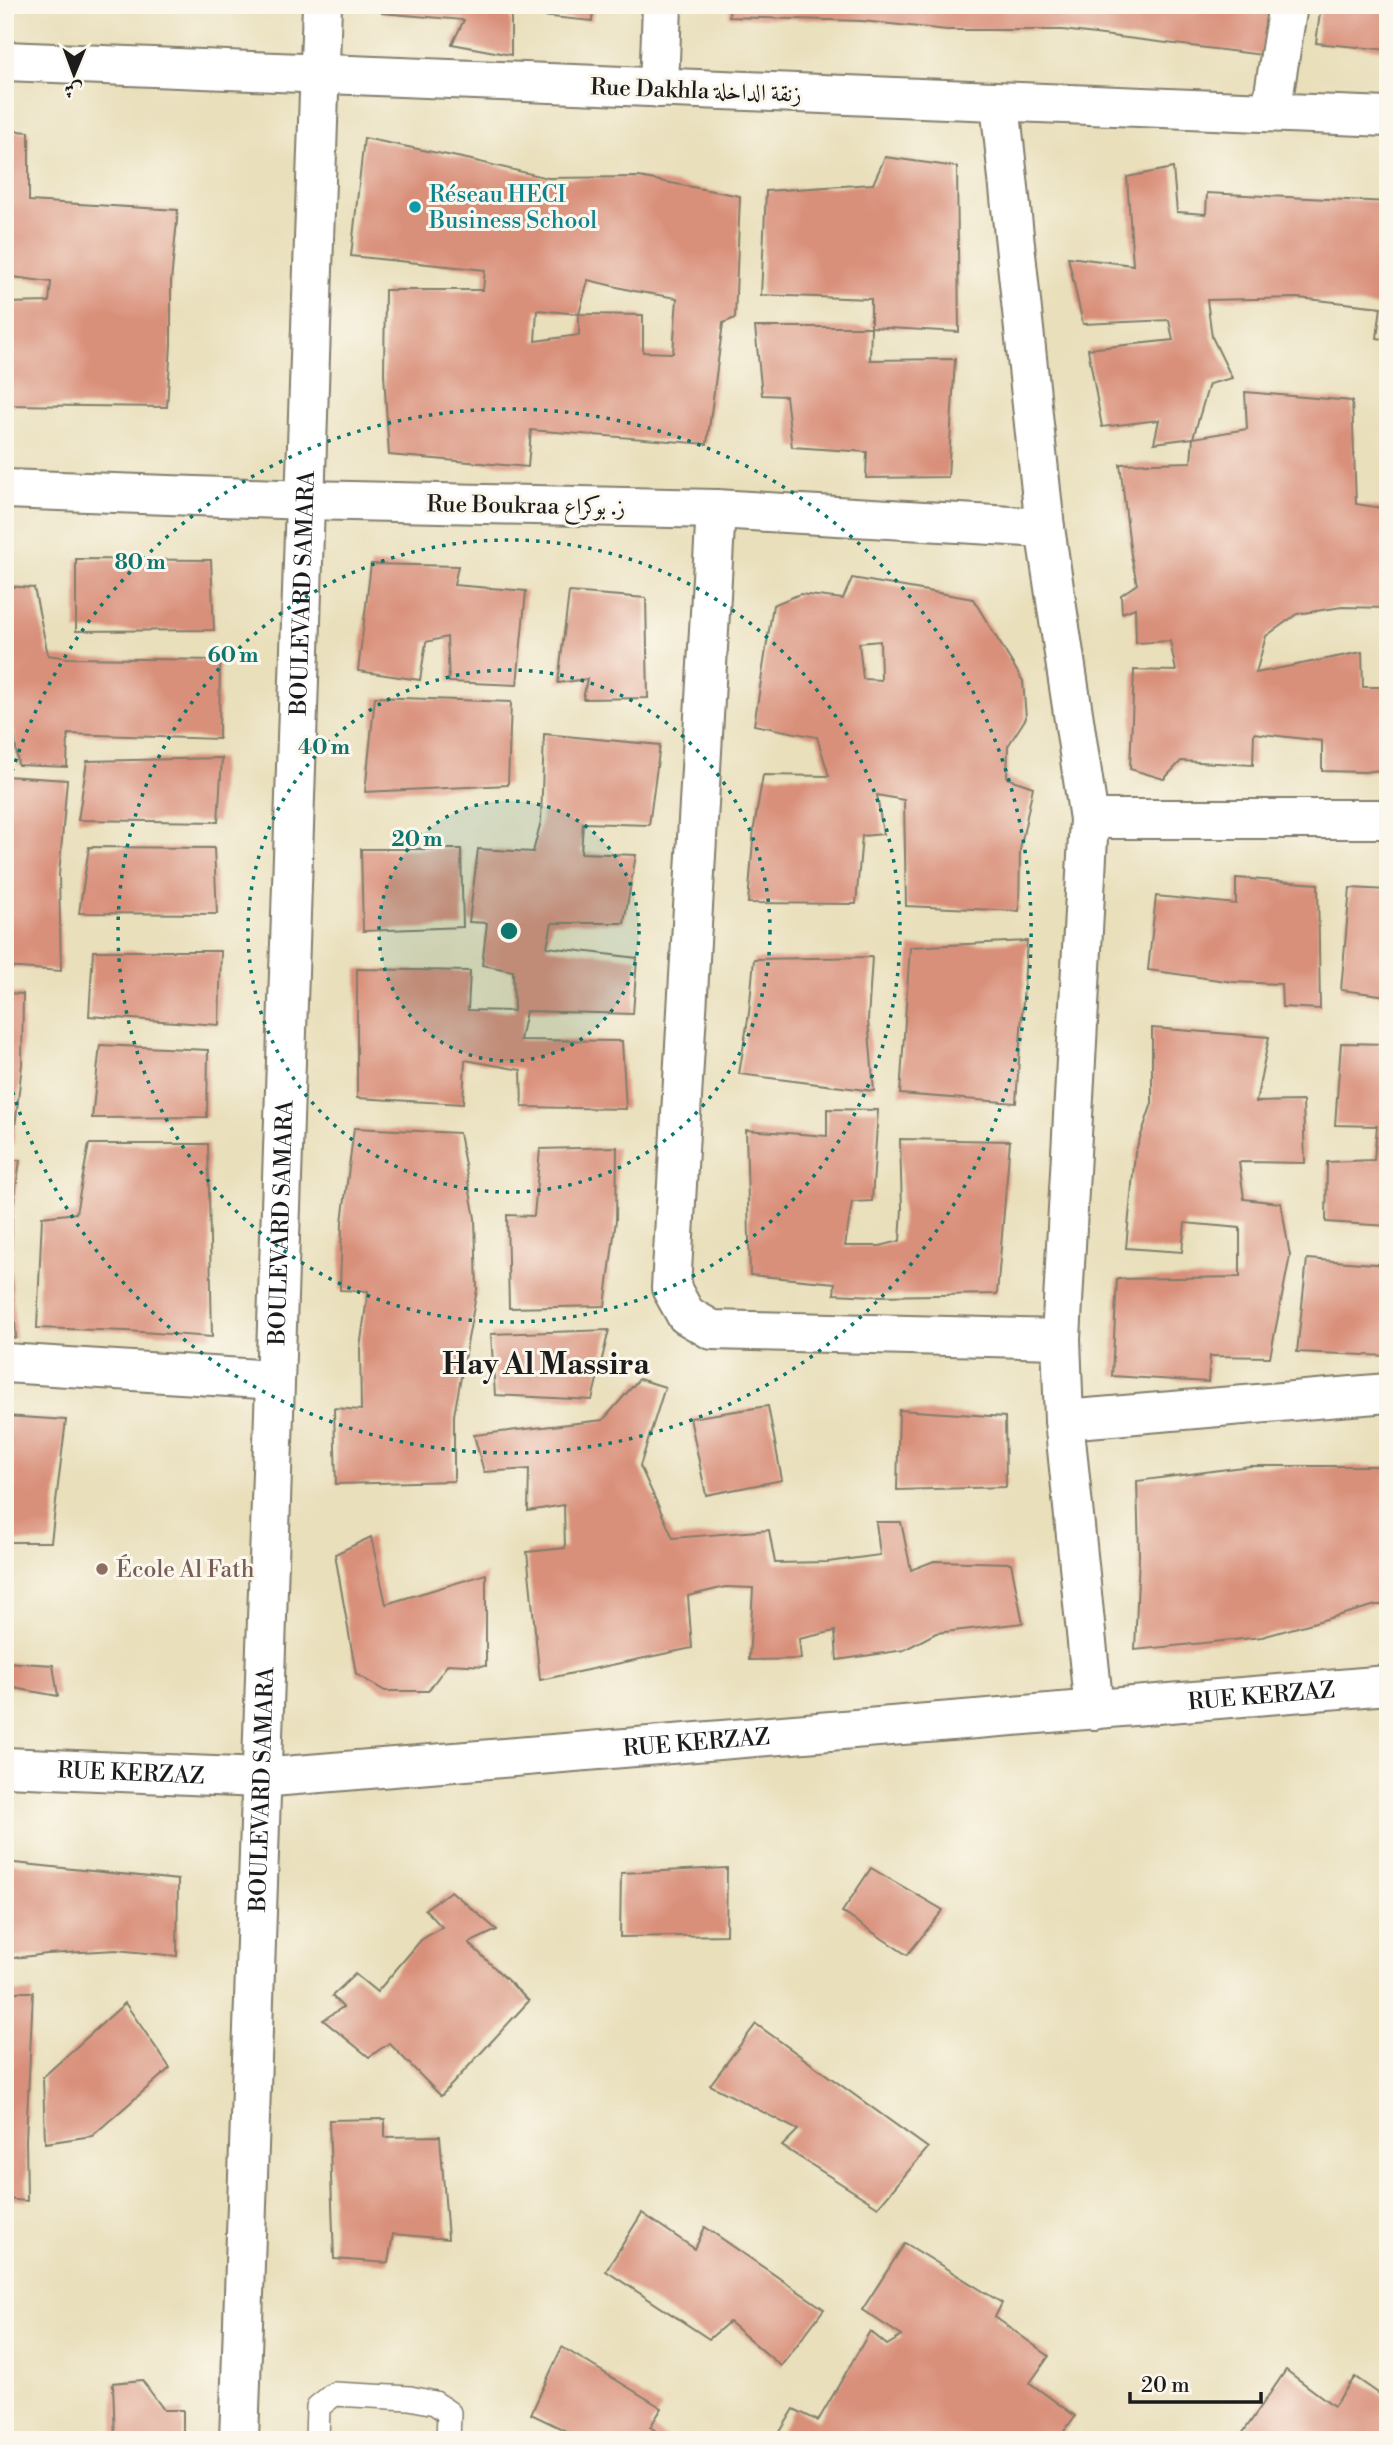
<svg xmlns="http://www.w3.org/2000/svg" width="1393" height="2445" viewBox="0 0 1393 2445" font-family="'Libre Bodoni',Amiri,serif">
	<rect width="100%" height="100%" fill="#fbf7ec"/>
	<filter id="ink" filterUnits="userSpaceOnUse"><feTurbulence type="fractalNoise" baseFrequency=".0143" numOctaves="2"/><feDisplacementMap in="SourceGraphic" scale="14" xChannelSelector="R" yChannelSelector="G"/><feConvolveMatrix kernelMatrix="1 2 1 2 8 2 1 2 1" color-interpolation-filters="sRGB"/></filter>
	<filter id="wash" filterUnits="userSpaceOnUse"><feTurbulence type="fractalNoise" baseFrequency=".00686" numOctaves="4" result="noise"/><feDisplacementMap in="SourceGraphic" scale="28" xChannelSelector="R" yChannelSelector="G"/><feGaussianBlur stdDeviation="1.57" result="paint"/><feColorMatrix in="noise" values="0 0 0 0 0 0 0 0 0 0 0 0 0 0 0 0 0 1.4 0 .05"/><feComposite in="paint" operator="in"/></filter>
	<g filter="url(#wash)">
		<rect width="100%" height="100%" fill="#e9dfbb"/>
		<g id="blocks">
			<g fill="#d9907a" fill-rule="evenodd">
				<path d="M383 5H594L592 21 511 13V55L452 44 464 20 382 13Z"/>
				<path d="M730 5H1271L1262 55 1063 30H947L862 21 729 17Z"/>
				<path d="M1321 5H1388V50L1316 43Z"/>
				<path d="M5 130 29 132V201L178 210 171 282V344L167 407 5 405V303L49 302 51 282 5 276Z"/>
				<path d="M364 138 467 159 548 178 639 177 740 196 735 318 723 323 707 444 531 430 528 467 389 455 384 374 385 290H483L485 270 351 256ZM588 280 634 291 677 298 673 353 643 352V315L579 314ZM537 310 579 314V335L535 341Z"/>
				<path d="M885 157 957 167 959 332 871 327V299L761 295 766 191 873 184Z"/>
				<path d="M1173 168 1177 212 1206 214 1207 193 1388 202V340L1377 338 1381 307 1298 298 1207 300 1212 337 1232 378 1209 384 1193 438 1154 443 1159 420 1102 427 1088 349 1173 340 1169 320 1083 324 1068 257 1133 265 1127 177Z"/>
				<path d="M755 327H871L870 360 955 359 948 477 866 478 867 452 792 447 786 396 762 395Z"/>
				<path d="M1245 392 1352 401 1356 504 1388 509V608L1342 607 1297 614 1266 636 1256 673 1362 652 1363 687H1388V769L1365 772 1322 771V741L1254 733 1253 765 1181 761 1164 779 1130 769 1134 670 1176 671 1170 641 1136 643 1135 608 1122 613 1121 595 1137 584 1131 555 1120 464 1191 462 1193 438 1247 429Z"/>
				<path d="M76 559 211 560 214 630 76 631Z"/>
				<path d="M371 564 458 566 454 585 526 591 517 685 449 682 447 637 426 642 420 680 358 671Z"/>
				<path d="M852 578 973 599 1023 681 1026 718 1008 746 1007 778 1033 787 1020 850 1019 911 906 906 904 800 877 795 883 834 862 836 856 904 748 903 754 827 763 775 829 776 817 737 754 725 773 605 800 594 843 599ZM880 641 881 680 863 679 859 643Z"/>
				<path d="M5 586 34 588 48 655 68 658 220 660 219 739 68 734 67 767 18 765 14 732H5Z"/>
				<path d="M569 592 646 598 648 698 583 699 587 679 558 683Z"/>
				<path d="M375 697 511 702 508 785 365 792Z"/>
				<path d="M544 734 660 745 649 825 583 823 581 853 636 855 624 923H552L547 947 637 958 633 1014 526 1011 520 1040 622 1041 626 1109 522 1107 521 1070 465 1060 463 1104 357 1098V969L470 971 468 1010 514 1011 513 971 482 965 487 923 469 922 478 849 533 852 541 821Z"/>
				<path d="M222 758 218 822 78 820 87 761Z"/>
				<path d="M5 776 67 780 59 875 61 971 5 967Z"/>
				<path d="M89 847 214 848 217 914 79 913Z"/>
				<path d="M361 849H461L463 927 363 931Z"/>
				<path d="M1236 878 1318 884 1320 1009 1282 1007 1281 984 1233 982 1148 970 1156 896 1236 904Z"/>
				<path d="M1350 888 1388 890V996L1341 990Z"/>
				<path d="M1027 941 1016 1103 900 1094 910 947Z"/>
				<path d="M93 951H221L219 1025 89 1016Z"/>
				<path d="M872 957 868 1020 874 1091 739 1074 749 1013 754 959Z"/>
				<path d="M5 993 23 994 22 1064 13 1146 5 1145Z"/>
				<path d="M1152 1028 1269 1037 1256 1102 1303 1101 1305 1163 1239 1162 1244 1199 1281 1203 1290 1256 1270 1357 1210 1356 1208 1382 1112 1376 1117 1279 1240 1277V1228L1185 1223 1182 1252 1126 1248 1135 1153 1152 1103Z"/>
				<path d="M1341 1043 1388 1044V1226L1326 1222 1327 1162 1374 1160 1377 1126 1335 1125Z"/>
				<path d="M100 1045 208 1050 207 1117 92 1118Z"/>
				<path d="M827 1109 878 1110 872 1201 852 1202 845 1246H880L900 1241 902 1209 900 1139 1010 1141 997 1294 875 1296 834 1294 835 1283 750 1275 746 1130 827 1136Z"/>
				<path d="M354 1128 459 1133 475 1218 477 1290 454 1415V1481L336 1484 334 1408 361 1410 360 1348 368 1291 340 1290 342 1222Z"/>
				<path d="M89 1144H208L212 1337 127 1331 37 1328 42 1217 76 1213Z"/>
				<path d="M617 1147 616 1220 605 1306 509 1308 507 1215 534 1216 540 1149Z"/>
				<path d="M5 1160H20L12 1216 11 1270 16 1338 5 1337Z"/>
				<path d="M1307 1259 1388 1265V1356L1297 1352Z"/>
				<path d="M609 1330 592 1400 495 1395 491 1334Z"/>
				<path d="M639 1379 665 1387 640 1466 673 1538 769 1530 775 1563 828 1562 880 1555 876 1522H901L911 1570 934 1561 1011 1563 1023 1623 936 1633 904 1650 837 1660 835 1631 799 1639 801 1659 749 1660 753 1588 725 1587 688 1596 692 1648 540 1680 527 1552 565 1548 564 1505 528 1511 529 1469 484 1472 474 1435 603 1420Z"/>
				<path d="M768 1406 782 1480 706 1495 690 1418Z"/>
				<path d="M899 1410 1005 1417 1006 1487 897 1490Z"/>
				<path d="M5 1416 66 1420 51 1542H5Z"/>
				<path d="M1250 1466H1388V1605H1376L1262 1637 1135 1650 1139 1555 1137 1481Z"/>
				<path d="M371 1537 386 1604 486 1574V1666L448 1664 428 1691H385L356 1674 335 1554Z"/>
				<path d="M5 1662 53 1665 58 1696 8 1687 5 1696Z"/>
				<path d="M5 1862 178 1880 177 1956 116 1950 47 1954 5 1959Z"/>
				<path d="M727 1868 726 1935 620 1937 621 1873Z"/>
				<path d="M871 1868 943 1910 907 1955 842 1912Z"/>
				<path d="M451 1891 497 1930 469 1943 529 2001 441 2096 389 2043 369 2057 323 2020 343 2007 332 1996 355 1974 377 1992 421 1940 442 1927 425 1909Z"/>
				<path d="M5 1992H33L26 2139 27 2201 5 2199Z"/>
				<path d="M125 2003 170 2068 92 2136 45 2143 43 2077Z"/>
				<path d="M756 2024 928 2148 878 2207 782 2146 798 2130 710 2085Z"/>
				<path d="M385 2119V2137L440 2136 448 2239 393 2234 388 2263 334 2259 329 2120Z"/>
				<path d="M642 2213 695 2249 705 2227 824 2309 781 2366 729 2322 709 2339 606 2271Z"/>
				<path d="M905 2243 1002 2303 995 2317 1049 2356 1030 2383 1075 2416 1058 2440H775L794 2409 818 2421 870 2331 887 2345 902 2336 862 2310Z"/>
				<path d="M562 2347 662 2408 650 2427 670 2440H578L579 2437 531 2414Z"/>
				<path d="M1286 2370 1334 2406 1355 2377 1388 2400V2440H1238Z"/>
				<path d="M142 2380 164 2410H183V2440H115L113 2383Z"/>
			</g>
		</g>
	</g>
	<g filter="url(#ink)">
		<use href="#blocks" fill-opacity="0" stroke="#827e6c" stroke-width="2"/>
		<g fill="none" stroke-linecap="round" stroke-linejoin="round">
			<defs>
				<path id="service" d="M317 2440 318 2407 334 2394 410 2398 435 2403 449 2413 448 2440"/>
				<g id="minor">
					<path d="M5 61 1388 117"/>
					<path d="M659 88 662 5"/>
					<path d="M1000 103 1045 528 1089 819 1061 1339 1064 1420 1094 1710"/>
					<path d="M1271 112 1288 5"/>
					<path d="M5 489 306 500 716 509 1045 528"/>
					<path d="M716 509 671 1288 686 1315 712 1330 1061 1339"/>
					<path d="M1089 819H1388"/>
					<path d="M5 1363 275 1380"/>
					<path d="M1064 1420 1388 1393"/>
					<path id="s1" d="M5 1767 260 1778 1388 1685"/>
					<path id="s2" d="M239 2440 322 5"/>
				</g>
			</defs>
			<use href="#service" stroke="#827e6c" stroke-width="26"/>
			<use href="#minor" stroke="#827e6c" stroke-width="42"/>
			<use href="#service" stroke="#fff" stroke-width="23"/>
			<use href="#minor" stroke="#fff" stroke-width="38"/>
		</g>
	</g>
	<circle cx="509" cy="931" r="130" fill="#0f766e" fill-opacity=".12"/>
	<g fill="none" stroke="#0f766e" stroke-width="3.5" stroke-dasharray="3.5 7">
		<circle cx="509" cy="931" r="130"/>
		<circle cx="509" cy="931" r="261"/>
		<circle cx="509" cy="931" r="391"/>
		<path d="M6 792A522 522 0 1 1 6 1070"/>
	</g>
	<circle fill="#0f9aa8" stroke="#fbf7ec" stroke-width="2.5" cx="415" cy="207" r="7"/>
	<circle fill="#8d6e63" stroke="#fbf7ec" stroke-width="2.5" cx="102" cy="1569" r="7"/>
	<g text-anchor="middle" stroke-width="6" stroke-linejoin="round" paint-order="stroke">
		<g font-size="23" fill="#1c1c1c" stroke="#fbf7ec">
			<text transform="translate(696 90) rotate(2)" y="8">Rue Dakhla زنقة الداخلة</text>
			<text transform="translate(526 505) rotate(1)" y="8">Rue Boukraa ز. بوكراع</text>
			<text dy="8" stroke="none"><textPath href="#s2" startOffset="1848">BOULEVARD SAMARA</textPath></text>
			<text dy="8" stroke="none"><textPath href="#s2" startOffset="1218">BOULEVARD SAMARA</textPath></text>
			<text dy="8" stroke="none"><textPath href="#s1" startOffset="1260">RUE KERZAZ</textPath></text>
			<text dy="8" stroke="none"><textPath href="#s1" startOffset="693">RUE KERZAZ</textPath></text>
			<text dy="8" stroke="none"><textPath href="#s1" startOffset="126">RUE KERZAZ</textPath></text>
			<text dy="8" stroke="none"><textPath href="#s2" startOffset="651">BOULEVARD SAMARA</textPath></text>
		</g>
		<g font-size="23" fill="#0d838f" stroke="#fbf7ec" text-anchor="start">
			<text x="429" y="202">Réseau HECI<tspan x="429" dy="26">Business School</tspan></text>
		</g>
		<g font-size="23" fill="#785e54" stroke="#fbf7ec" text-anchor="start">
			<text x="116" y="1577">École Al Fath</text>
		</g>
		<g font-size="30" font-weight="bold" fill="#1c1c1c" stroke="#fbf7ec">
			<text x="546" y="1374">Hay Al Massira</text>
		</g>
	</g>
	<circle cx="509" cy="931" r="10" fill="#0f766e" stroke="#fbf7ec" stroke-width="3.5"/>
	<g font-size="21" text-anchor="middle" font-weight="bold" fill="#0f766e" stroke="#fbf7ec" stroke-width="6" stroke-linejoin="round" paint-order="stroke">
		<text x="140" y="569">80 m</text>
		<text x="233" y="662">60 m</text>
		<text x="324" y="754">40 m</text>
		<text x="417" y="846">20 m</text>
	</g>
	<rect width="1393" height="2445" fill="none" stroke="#fbf7ec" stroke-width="28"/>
	<g transform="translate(74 74) rotate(181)" stroke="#fbf7ec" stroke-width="5" paint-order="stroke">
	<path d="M0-5L12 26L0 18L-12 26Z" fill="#1c1c1c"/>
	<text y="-10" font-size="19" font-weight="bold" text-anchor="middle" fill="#1c1c1c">ش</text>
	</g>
	<path d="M1130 2392v10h131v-10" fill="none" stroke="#1c1c1c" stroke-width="3.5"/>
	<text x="1141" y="2392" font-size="21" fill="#1c1c1c" stroke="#fbf7ec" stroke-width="5" paint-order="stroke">20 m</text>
</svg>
